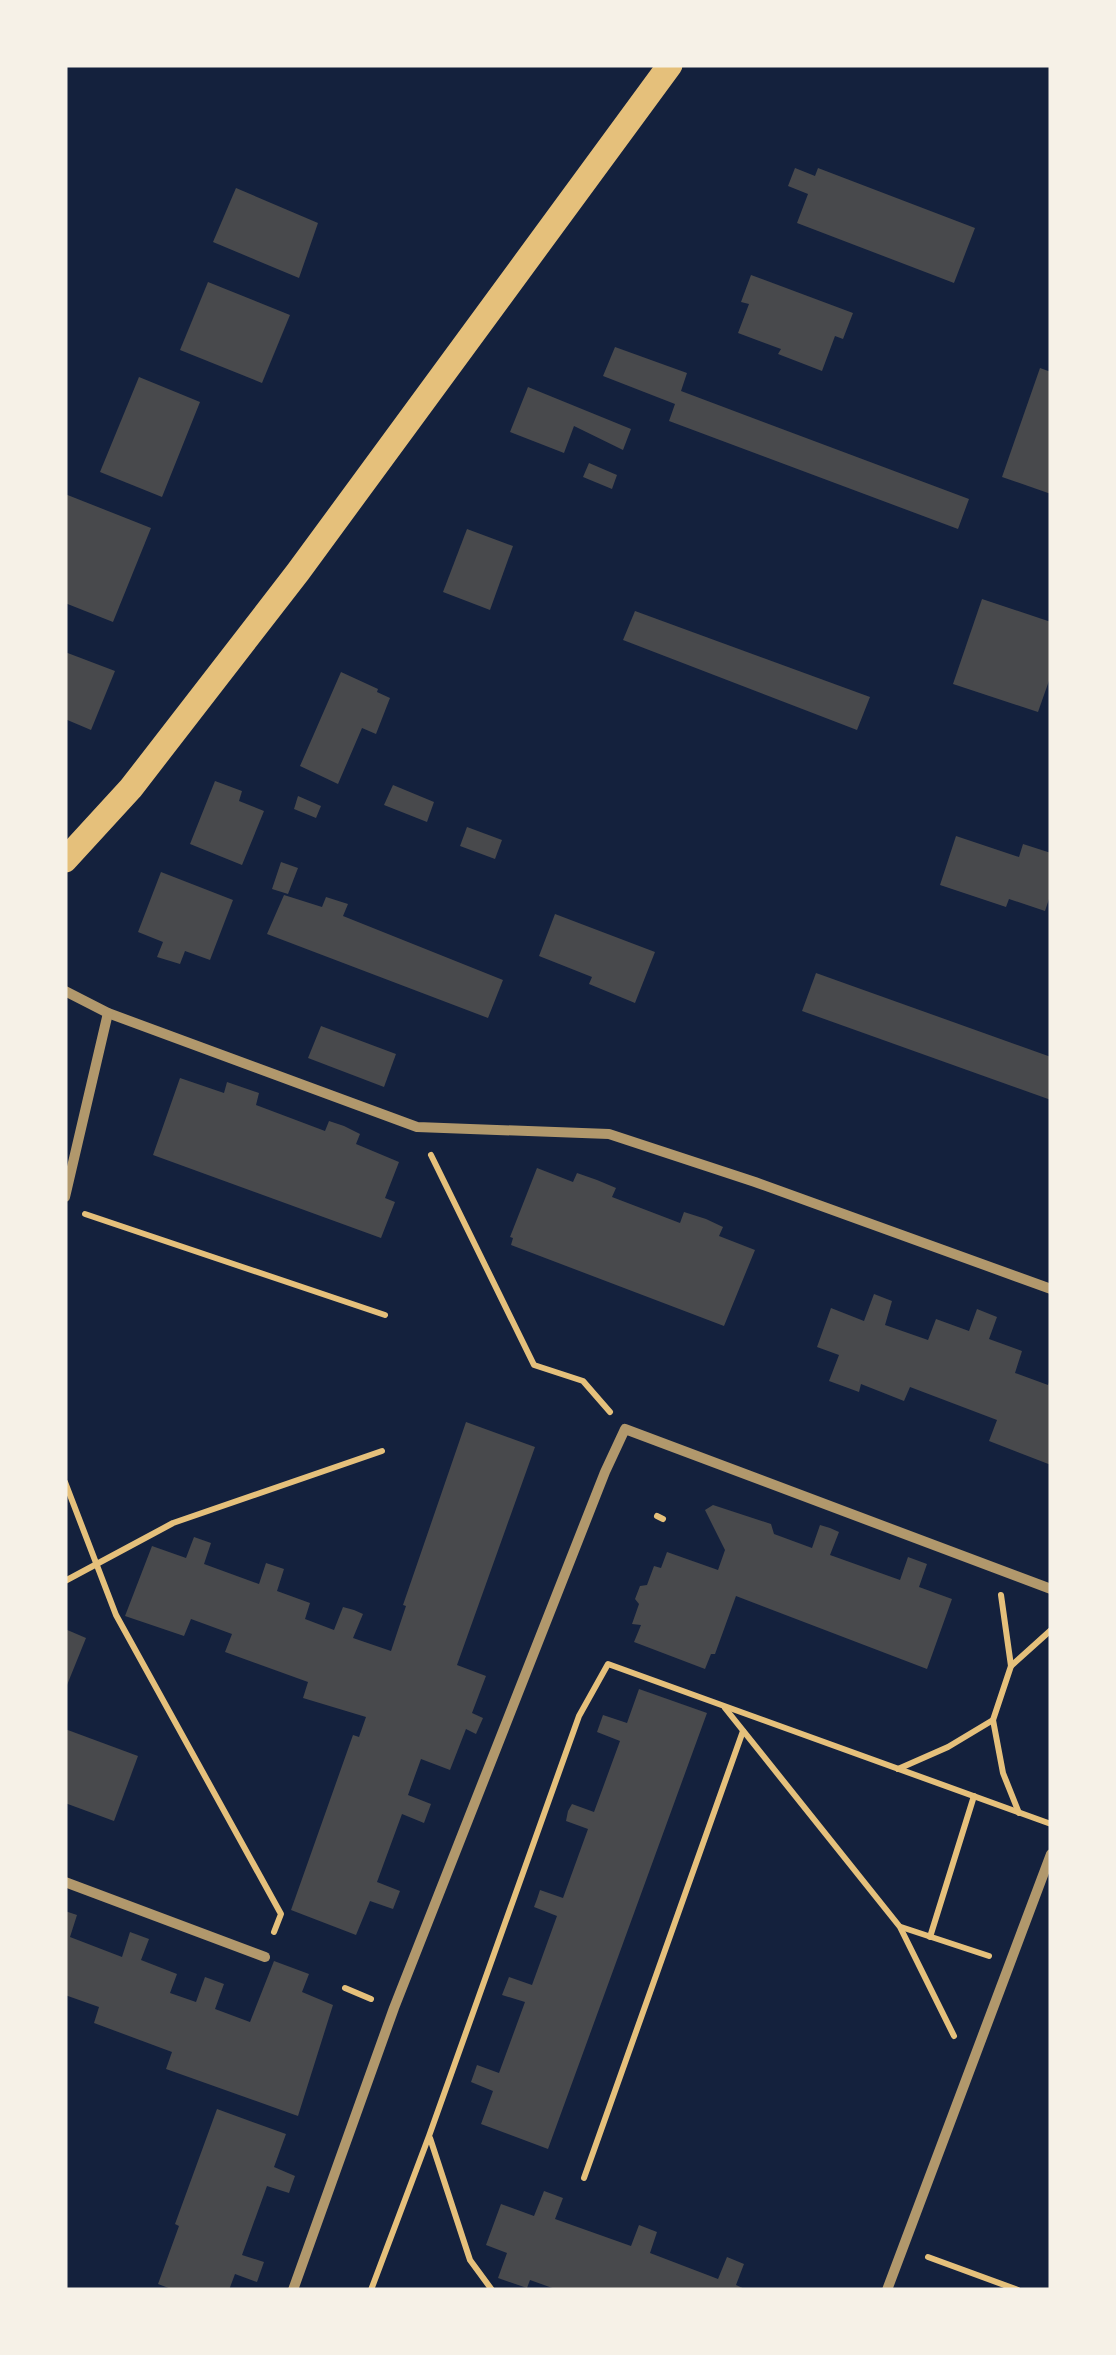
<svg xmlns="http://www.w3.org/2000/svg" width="1116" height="2355" viewBox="0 0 1116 2355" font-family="'Public Sans',sans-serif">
	<rect width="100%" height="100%" fill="#14213d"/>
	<g fill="#48494c">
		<path d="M795 168 815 176 818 168 975 228 954 283 797 223 808 194 788 186Z"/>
		<path d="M236 188 318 223 299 278 213 242Z"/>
		<path d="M751 275 853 313 843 339 835 336 822 371 778 354 781 349 738 333 749 304 741 302Z"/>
		<path d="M208 282 290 315 262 383 180 350Z"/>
		<path d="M615 347 687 373 681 391 969 499 958 529 669 421 675 404 603 376Z"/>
		<path d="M1040 368 1051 372V494L1002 477Z"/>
		<path d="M139 377 200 402 162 497 100 472Z"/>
		<path d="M528 387 631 429 623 450 574 426 564 453 510 432Z"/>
		<path d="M589 463 617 475 612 489 583 477Z"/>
		<path d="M65 494 151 528 113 622 65 603Z"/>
		<path d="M467 529 513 546 490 610 443 592Z"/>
		<path d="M982 599 1051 622V675L1038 712 953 684Z"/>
		<path d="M635 611 870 697 857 730 623 640Z"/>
		<path d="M65 652 115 671 91 730 65 719Z"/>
		<path d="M341 672 378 689 377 692 390 698 376 734 362 728 338 784 300 766Z"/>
		<path d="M215 781 242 791 239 801 264 811 242 865 190 844Z"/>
		<path d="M393 785 434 802 427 822 384 805Z"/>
		<path d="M298 796 321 806 316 818 294 809Z"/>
		<path d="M467 827 502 840 495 859 460 846Z"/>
		<path d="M956 836 1019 857 1023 844 1051 853V893L1045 911 1009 899 1006 907 940 885Z"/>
		<path d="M281 862 298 868 288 894 272 889Z"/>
		<path d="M161 872 233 900 210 960 185 951 180 964 157 957 163 942 138 932Z"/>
		<path d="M284 895 322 907 326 897 348 904 343 916 503 980 488 1018 267 934Z"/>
		<path d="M555 914 655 952 635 1003 589 984 592 977 539 956Z"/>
		<path d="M816 973 1051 1057V1100L802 1011Z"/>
		<path d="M321 1026 396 1054 384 1087 308 1058Z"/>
		<path d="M180 1078 224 1093 227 1082 259 1093 256 1105 325 1131 329 1121 344 1126 360 1134 356 1144 399 1162 385 1198 395 1202 381 1238 153 1155Z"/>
		<path d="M537 1168 573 1182 577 1173 597 1180 616 1188 612 1197 680 1223 684 1212 706 1219 723 1227 719 1236 755 1250 724 1326 511 1245 513 1238 510 1237Z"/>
		<path d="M874 1294 892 1301 885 1325 928 1340 936 1319 969 1331 977 1309 997 1317 989 1339 1022 1351 1015 1373 1048 1385 1051 1377V1465L989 1441 997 1420 910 1387 904 1401 861 1384 859 1392 829 1381 839 1355 817 1347 831 1308 864 1321Z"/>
		<path d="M466 1422 535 1447 457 1665 486 1676 472 1713 483 1718 476 1734 466 1729 450 1770 421 1759 408 1795 431 1804 424 1823 402 1814 377 1882 400 1891 393 1909 370 1901 356 1935 291 1910 353 1735 359 1737 366 1717 303 1698 308 1682 225 1652 232 1634 191 1619 184 1636 125 1616 152 1546 186 1558 194 1537 211 1543 204 1564 259 1584 266 1563 284 1569 277 1591 310 1603 305 1619 334 1630 343 1607 354 1610 363 1614 353 1638 391 1651 406 1606 403 1605Z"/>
		<path d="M713 1505 771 1524 774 1534 812 1548 820 1525 830 1528 839 1532 830 1555 900 1580 908 1557 927 1564 919 1587 952 1599 927 1669 736 1596 715 1654H711L705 1669 634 1642 641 1625 632 1624 639 1604 635 1599 640 1586 647 1585 654 1566 661 1568 667 1552 718 1570 725 1550 705 1510Z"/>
		<path d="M65 1629 86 1638 65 1690Z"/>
		<path d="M639 1689 707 1713 548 2149 481 2124 493 2091 471 2082 477 2065 499 2073 525 2002 502 1995 509 1977 532 1985 557 1916 534 1907 537 1899 540 1890 563 1898 588 1829 566 1821 568 1811 572 1804 594 1812 620 1741 597 1732 603 1715 627 1723Z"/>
		<path d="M65 1729 138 1756 114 1821 65 1803Z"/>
		<path d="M65 1911 77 1915 70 1937 122 1957 130 1932 149 1939 141 1960 177 1974 170 1993 196 2002 205 1977 224 1984 215 2009 250 2022 274 1961 309 1974 302 1992 333 2005 298 2116 166 2069 172 2052 94 2023 99 2007 65 1995Z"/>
		<path d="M217 2109 286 2134 274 2167 295 2176 289 2193 267 2186 242 2255 264 2262 257 2282 235 2274 229 2290H174L158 2284 179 2226 175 2224Z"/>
		<path d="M544 2191 563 2198 555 2219 631 2246 639 2225 657 2232 650 2253 718 2279 727 2257 744 2264 736 2285 747 2290H558L530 2280 527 2288 498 2278 507 2253 486 2245 501 2204 534 2216Z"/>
	</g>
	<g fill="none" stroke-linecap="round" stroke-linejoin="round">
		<g stroke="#e5c07b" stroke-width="6">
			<path d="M431 1155 534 1365 583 1381 610 1412"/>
			<path d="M85 1214 385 1315"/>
			<path d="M65 1482 116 1615 281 1914 274 1932"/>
			<path d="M657 1516 663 1519"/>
			<path d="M65 1581 173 1523 382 1451"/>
			<path d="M1001 1595 1011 1666"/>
			<path d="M725 1708 900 1927 954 2036"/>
			<path d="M993 1720 1003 1773 1019 1813"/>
			<path d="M898 1769 948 1747 993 1720 1011 1666 1051 1630"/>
			<path d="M901 1927 989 1956"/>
			<path d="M930 1937 974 1796"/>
			<path d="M345 1988 371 1999"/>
			<path d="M430 2138 470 2260 492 2290"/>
			<path d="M584 2178 743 1731"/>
			<path d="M928 2257 1018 2290"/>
			<path d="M371 2290 429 2136 579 1716 608 1664 1051 1824"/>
		</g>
		<g stroke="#b1986c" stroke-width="10">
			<path d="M65 991 108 1013 417 1127 609 1134 755 1182 1051 1289"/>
			<path d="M65 1197 108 1013"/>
			<path d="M65 1882 265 1957"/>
			<path d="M293 2290 394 2008 605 1472 625 1429 1051 1589"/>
			<path d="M887 2290 1051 1854"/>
		</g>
		<path stroke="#e5c07b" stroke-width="25" d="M65 860 131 788 298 572 670 65"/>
	</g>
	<rect width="1116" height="2355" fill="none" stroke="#f6f1e7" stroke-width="135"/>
</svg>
